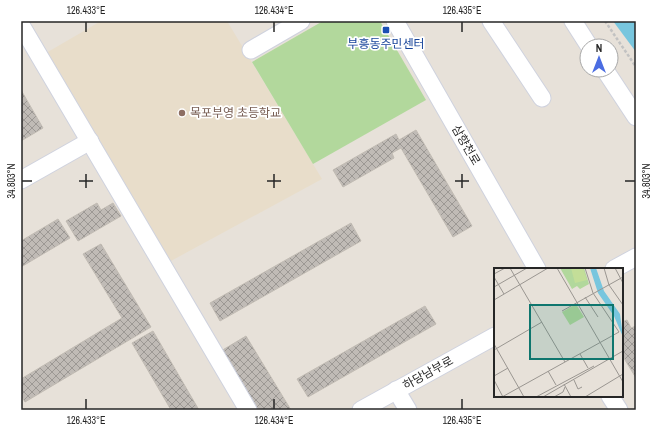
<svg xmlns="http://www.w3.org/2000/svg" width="657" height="431" viewBox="0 0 657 431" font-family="'Archivo Narrow','Noto Sans KR',sans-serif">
	<defs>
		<pattern id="building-cross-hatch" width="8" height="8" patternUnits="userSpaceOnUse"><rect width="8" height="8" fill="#c0bbb6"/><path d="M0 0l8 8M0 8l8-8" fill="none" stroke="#9c9894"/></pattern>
	</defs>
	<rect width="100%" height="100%" fill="#e7e1d9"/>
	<path fill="#e8ddca" d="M101 21H227L322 179 169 262 46 53Z"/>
	<path fill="#b2d89c" d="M323 21H380L426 100 313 164 252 62Z"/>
	<path fill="#78c6de" d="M613 21H636V52Z"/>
	<g fill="url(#building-cross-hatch)" stroke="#c2bcb4">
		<path d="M21 90 43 128 21 141Z"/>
		<path d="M416 130 472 226 453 237 401 148 392 153 394 158 343 187 333 170 396 134 399 140Z"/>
		<path d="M97 203 101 210 113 203 121 216 78 241 66 221Z"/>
		<path d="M58 219 70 238 21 267V241Z"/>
		<path d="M351 223 361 241 220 321 210 303Z"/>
		<path d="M101 244 151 327 25 402 21 395V379L122 318 83 254Z"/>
		<path d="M425 306 436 324 308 397 297 379Z"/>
		<path d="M627 320 631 328 636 326V378L622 355V322Z"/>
		<path d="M153 331 199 410H171L132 343Z"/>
		<path d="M246 336 291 410H257L221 351Z"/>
	</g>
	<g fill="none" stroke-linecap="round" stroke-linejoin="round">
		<defs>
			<g id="minor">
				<path d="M395 21 537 269"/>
				<path d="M491 21 542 98"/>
				<path d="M573 21 589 46"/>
				<path d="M21 25 248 410"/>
				<path d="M251 50 301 21"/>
				<path d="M605 70 636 117"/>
				<path d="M21 180 90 141"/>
				<path d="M614 269 636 257"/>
				<path d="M396 390 408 410"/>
				<path d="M610 396 619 410"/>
				<path d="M361 410 495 336"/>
			</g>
		</defs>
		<use href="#minor" stroke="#cfd2de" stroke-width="19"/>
		<path stroke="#c2c2c2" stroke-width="2.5" stroke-dasharray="3 2" stroke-linecap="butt" d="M605 21 636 67"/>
		<use href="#minor" stroke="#fff" stroke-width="17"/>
	</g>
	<path fill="none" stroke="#262626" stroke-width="1.5" d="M86 22V32M274 22V32M462 22V32M86 174V188M274 174V188M462 174V188M22 181H32M79 181H93M267 181H281M455 181H469M625 181H635M86 399V409M274 399V409M462 399V409"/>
	<rect fill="#1a4fb4" stroke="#fff" stroke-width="1.5" x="382" y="26" width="8" height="8" rx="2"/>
	<circle fill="#8d6e63" stroke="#fff" stroke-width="1.5" cx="182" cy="113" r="4"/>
	<g text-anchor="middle" stroke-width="3.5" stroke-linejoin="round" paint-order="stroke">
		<g font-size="12" fill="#164399" stroke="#fff">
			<text x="386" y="48">부흥동주민센터</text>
		</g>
		<g font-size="12" fill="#785e54" stroke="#fff" text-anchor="start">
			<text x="190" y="117">목포부영 초등학교</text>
		</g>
		<g font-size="12" fill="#262626" stroke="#fff">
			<text transform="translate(466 145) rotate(60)" y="4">삼향천로</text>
			<text transform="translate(428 373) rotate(-29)" y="4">하당남부로</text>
		</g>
	</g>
	<g transform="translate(494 268)">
		<rect width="129" height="129" fill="#e7e1d9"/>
		<path d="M66 0H90L95 16 86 21 83 18 78 21ZM82 36 90 49 76 57 68 44Z" fill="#b2d89c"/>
		<path d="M77 0H89L93 12 81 15Z" fill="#c3de98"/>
		<path d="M96 0H102L110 23 126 46 129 69 120 48 104 25Z" fill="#78c6de"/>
		<path fill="none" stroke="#9a9691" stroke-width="1" d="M16 0 71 94M63 0 129 114M110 0 115 17 129 37M121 0 129 15M0 6 11 0M0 9 10 26M0 19 33 0M91 29 104 49M0 32 54 0M68 43 129 9M0 76 30 129M0 82 48 54M86 86 94 100M54 103 62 117M0 108 14 100M0 112 9 129M80 112 84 121 88 119M70 116 77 129M8 129 125 64 99 25 91 0M42 129 100 98M49 129 129 83M60 129 69 124 71 119M91 129 129 106"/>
		<path fill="#0f766e" fill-opacity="0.15" stroke="#0f766e" stroke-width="2" d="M36 37H119V91H36Z"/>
		<rect width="129" height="129" fill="none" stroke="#262626" stroke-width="2"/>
	</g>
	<rect width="657" height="431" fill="none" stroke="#ffffff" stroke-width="44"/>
	<g transform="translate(599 58)"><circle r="19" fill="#ffffff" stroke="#a8a8a8"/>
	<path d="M0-3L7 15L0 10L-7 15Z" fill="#4b6de2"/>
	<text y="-6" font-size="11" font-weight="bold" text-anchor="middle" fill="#262626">N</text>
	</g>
	<rect x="22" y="22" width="613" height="387" fill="none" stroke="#262626" stroke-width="1.5"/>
	<g font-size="10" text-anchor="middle" fill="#262626">
		<text x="86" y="14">126.433°E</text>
		<text x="274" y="14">126.434°E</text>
		<text x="462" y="14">126.435°E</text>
		<text transform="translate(11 181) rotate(-90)" y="4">34.803°N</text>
		<text transform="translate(646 181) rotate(-90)" y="4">34.803°N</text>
		<text x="86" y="424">126.433°E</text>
		<text x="274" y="424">126.434°E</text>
		<text x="462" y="424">126.435°E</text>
	</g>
</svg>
